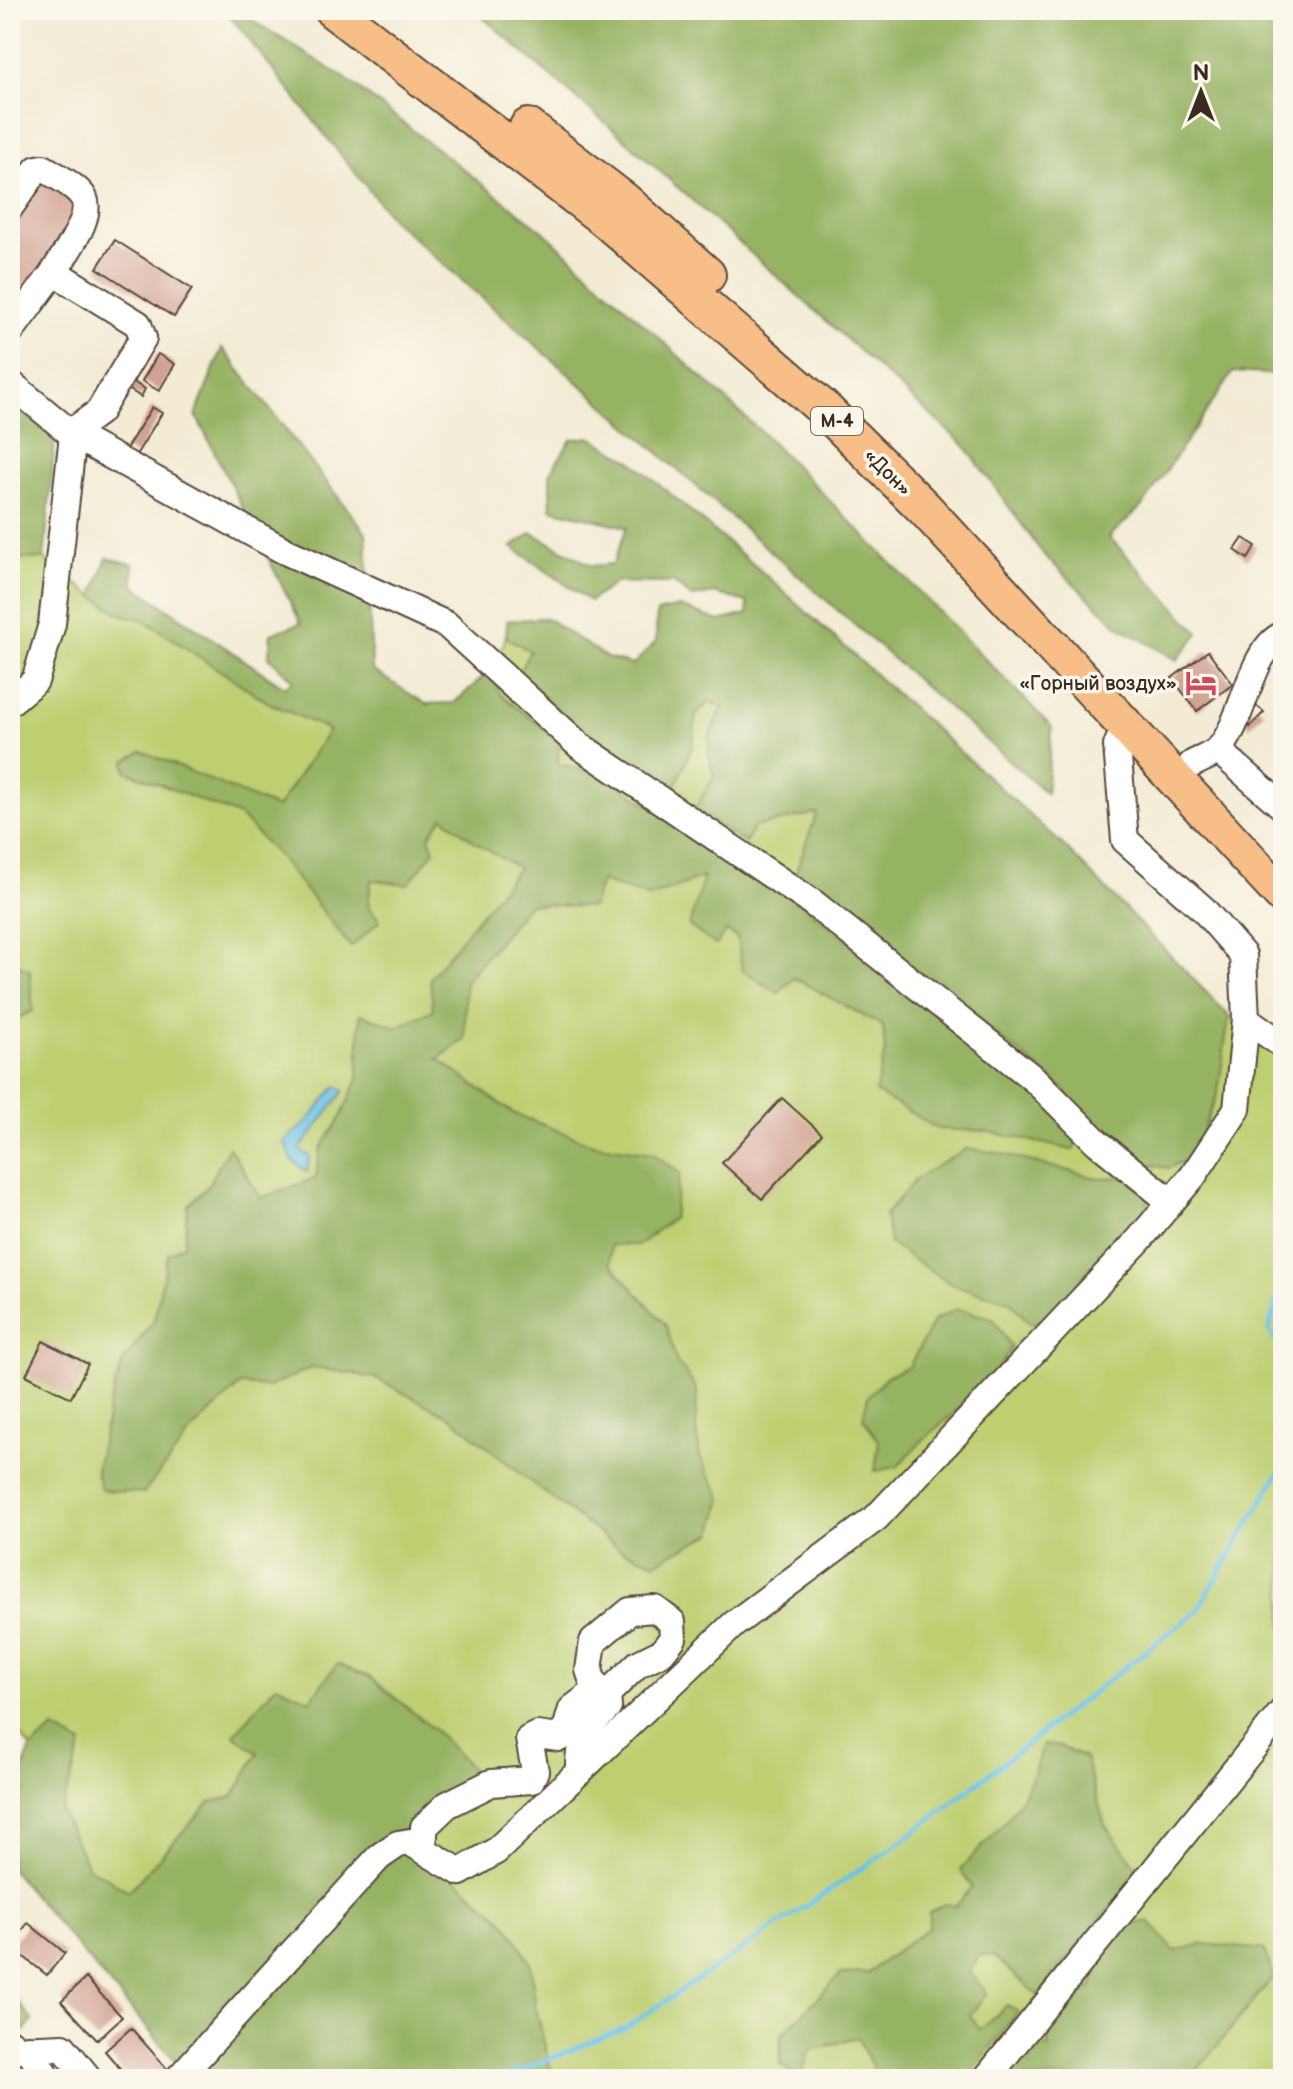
<svg xmlns="http://www.w3.org/2000/svg" width="1293" height="2089" viewBox="0 0 1293 2089" font-family="'Balsamiq Sans',sans-serif">
	<rect width="100%" height="100%" fill="#fbf7ec"/>
	<filter id="ink" filterUnits="userSpaceOnUse"><feTurbulence type="fractalNoise" baseFrequency=".0125" numOctaves="2"/><feDisplacementMap in="SourceGraphic" scale="16" xChannelSelector="R" yChannelSelector="G"/><feConvolveMatrix kernelMatrix="1 2 1 2 8 2 1 2 1" color-interpolation-filters="sRGB"/></filter>
	<filter id="wash" filterUnits="userSpaceOnUse"><feTurbulence type="fractalNoise" baseFrequency=".006" numOctaves="4" result="noise"/><feDisplacementMap in="SourceGraphic" scale="32" xChannelSelector="R" yChannelSelector="G"/><feGaussianBlur stdDeviation="1.8" result="paint"/><feColorMatrix in="noise" values="0 0 0 0 0 0 0 0 0 0 0 0 0 0 0 0 0 1.4 0 .05"/><feComposite in="paint" operator="in"/></filter>
	<g filter="url(#wash)">
		<rect width="100%" height="100%" fill="#f3ebd4"/>
		<path fill="#becf72" stroke="#7c7c48" stroke-width="2" d="M222 348 366 533 372 670 425 704 454 703C480 680 508 658 507 621L546 618 607 658 633 665 656 642 657 612 680 607 719 621 748 614 747 602 714 593 692 597 674 583 616 582 590 601 512 547 532 533 592 566 613 564 627 527 551 509 550 473 571 440 590 437 630 460 761 571 1066 848 1229 1016 1283 1058V2079H191L10 1868V1803L31 1748 10 1723V558L44 559 93 596 107 558 133 564 134 586 286 688 293 680 269 657 271 634 301 623 196 415Z"/>
		<g fill="#96b264" stroke="#686e41" stroke-width="2">
			<path d="M225 10H236L345 78 543 231 773 443 1052 727 1046 793 393 220Z"/>
			<path d="M474 10H1283V375L1233 372 1143 505 1109 537 1199 633 1177 660 1118 626 1044 555 965 446 623 138Z"/>
			<path d="M222 348 366 533 372 670 426 704 454 703 491 670 500 694 559 741 558 764 603 775 803 905 1032 1087 1078 1138 1073 1150 986 1131 938 1129 875 1092 885 1052 883 1026 794 978 778 993 742 970 737 937 726 931 716 945 689 926 704 877 649 897 601 881 592 907 529 904 465 982V1039L438 1059 513 1113 592 1144 653 1153 680 1173 673 1218 639 1245H611L610 1263 666 1325 676 1360 697 1389 696 1430 700 1457 722 1498 713 1533 655 1563 620 1549 537 1487 452 1418 375 1378 313 1367 269 1387 240 1385 193 1429 144 1493 101 1490 96 1471 109 1406 123 1362 154 1320 168 1254 184 1244 188 1205 208 1186 229 1147 261 1198 316 1178 320 1150 341 1117 358 1079 360 1014 397 1027 433 1010 430 978 518 868 475 842 443 817 429 837 434 851 408 884 371 880 368 906 380 921 351 947 279 857 240 816 126 771 125 761 142 751 277 808 329 730 269 703 144 620 120 614 93 596 107 558 133 564 134 586 285 688 293 680 269 657 271 634 301 623 196 415Z"/>
			<path d="M10 402 55 440 44 559 10 558Z"/>
			<path d="M590 437 630 460 761 571 1066 848 1229 1016 1218 1092 1200 1139 1186 1160 1168 1168 1140 1163 1105 1136 1056 1082 795 874 817 813 754 827 745 843 694 810 714 776C704 744 708 735 723 707L709 702 696 715 692 748 673 791 595 744 518 674 530 651 507 638V621L546 618 607 658 633 665 656 642 657 612 680 607 719 621 748 614 747 602 714 593 692 597 674 583 616 582 590 601 512 547 532 533 592 566 613 564 627 527 551 509 550 473 571 440Z"/>
			<path d="M10 962 30 970 33 1011 10 1022Z"/>
			<path d="M966 1149 993 1152 1097 1178 1126 1177 1149 1196 1145 1216 1109 1248 1083 1277 1058 1317 1030 1324 1010 1301 953 1285 890 1244 885 1215 917 1178Z"/>
			<path d="M957 1309 993 1318 1011 1347 993 1379 923 1440 897 1467 875 1471 879 1442 863 1418 868 1396 887 1376 909 1367 934 1320Z"/>
			<path d="M337 1664 368 1676 437 1732 478 1776 410 1824 441 1866 505 1922 530 1961 536 2009 553 2079H191L10 1868V1803L31 1748 54 1729 82 1744 61 1811 88 1867 129 1891 210 1802 233 1797 258 1753 234 1735 276 1685 310 1700Z"/>
			<path d="M1043 1744 1061 1747 1085 1758 1105 1825 1140 1872 1038 1996 994 1956 979 1955 969 1972 987 1993 970 2015 980 2030 1007 2005 1018 2012 966 2079H870L875 2073 858 2038 810 2050 800 2079 781 2065V2036L841 1974 867 1973 929 1927V1912L945 1904 956 1906 972 1887 960 1869C1001 1828 1029 1802 1043 1744Z"/>
			<path d="M1149 1921 1174 1951 1204 1944 1264 1950 1274 1976 1190 2079H1000L1028 2045 1049 2048 1044 2026 1066 1996 1092 1987 1095 1961 1126 1926Z"/>
			<path d="M10 1991 33 2021 21 2034 10 2025Z"/>
		</g>
		<path fill="#68c1e5" stroke="#527682" stroke-width="2" d="M336 1086 344 1091 299 1150 310 1156 307 1172 293 1161 284 1141 307 1122Z"/>
		<g fill="none" stroke-linecap="round" stroke-linejoin="round">
			<g stroke="#68c1e5" stroke-width="5">
				<path d="M1283 1275 1269 1330 1283 1352"/>
				<path d="M500 2079 627 2027 904 1840 1197 1611 1283 1466"/>
			</g>
		</g>
		<g id="blocks">
			<g fill="#d1a192">
				<path d="M44 178 83 203 10 313V230Z"/>
				<path d="M115 240 192 289 174 317 97 268Z"/>
				<path d="M158 354 175 364 159 391 142 381Z"/>
				<path d="M126 378 145 389 141 397 122 385Z"/>
				<path d="M152 407 162 413 136 455 126 449Z"/>
				<path d="M1243 538 1256 546 1248 559 1235 550Z"/>
				<path d="M1208 651 1233 684 1197 711 1172 678Z"/>
				<path d="M1257 706 1264 712 1250 727 1244 720Z"/>
				<path d="M782 1098 822 1134 762 1199 722 1163Z"/>
				<path d="M43 1341 88 1364 71 1398 26 1375Z"/>
				<path d="M28 1923 65 1953 47 1975 10 1946Z"/>
				<path d="M86 1978 122 2017 97 2040 61 2001Z"/>
				<path d="M131 2028 170 2072 161 2079H129L105 2051Z"/>
				<path d="M25 2063 41 2079H10Z"/>
			</g>
		</g>
	</g>
	<g filter="url(#ink)">
		<use href="#blocks" fill-opacity="0" stroke="#574739" stroke-width="2"/>
		<g fill="none" stroke-linecap="round" stroke-linejoin="round">
			<defs>
				<g id="minor">
					<path d="M10 207 37 169 43 168C55 175 71 183 80 193 99 211 64 254 54 272"/>
					<path d="M10 332 54 272 138 324 143 338 99 412 70 433"/>
					<path d="M10 383 73 435 285 551 447 625 580 746 813 903 1035 1080 1097 1142 1171 1202"/>
					<path d="M10 702 35 681 52 624 73 435"/>
					<path d="M1126 724 1117 746 1125 840 1203 909 1243 955 1246 1019 1283 1045"/>
					<path d="M1218 750 1283 807"/>
					<path d="M1192 764C1201 759 1214 755 1220 748 1244 720 1251 648 1283 635"/>
					<path d="M596 1691 589 1670 593 1642 630 1611 655 1609 672 1622 673 1638 662 1652 638 1664 607 1694"/>
					<path d="M424 1849V1827L447 1805 491 1783 531 1780 535 1771 529 1739 537 1735 559 1738 567 1726 572 1709 596 1691 607 1694 608 1707C585 1731 578 1738 579 1772"/>
					<path d="M10 2042 17 2049 63 2047 89 2079"/>
					<path d="M28 2048 48 2079"/>
					<path d="M178 2079 379 1857 398 1844 410 1842 460 1872 496 1851 734 1624 876 1518 1138 1241 1193 1176 1237 1109 1246 1019"/>
					<path d="M986 2079 1283 1711"/>
				</g>
				<g id="highway">
					<path d="M333 10 606 220 825 410 925 509 1283 896"/>
					<path d="M528 127 623 200 707 275"/>
				</g>
			</defs>
			<use href="#minor" stroke="#574739" stroke-width="30"/>
			<use href="#highway" stroke="#574739" stroke-width="40"/>
			<use href="#minor" stroke="#fff" stroke-width="26"/>
			<use href="#highway" stroke="#f7be87" stroke-width="36"/>
		</g>
	</g>
	<defs>
		<symbol id="hotel-bare" viewBox="-9 -9 18 18"><path d="M-6-4.5h1.5V1H6V5H4.5V3h-9V5H-6ZM-4 0a1.8 1.8 0 1 1 3.6 0ZM.5 0V-2.5h3Q6-2.5 6 0Z" fill="#d1495b" stroke="#fbf7ec" stroke-width="2.5" paint-order="stroke"/></symbol>
	</defs>
	<g fill-rule="evenodd">
		<use href="#hotel-bare" x="1179" y="661" width="44" height="44"/>
	</g>
	<g text-anchor="middle" stroke-width="7" stroke-linejoin="round" paint-order="stroke">
		<rect fill="#fbf7ec" stroke="#75685c" stroke-width="2" x="811" y="407" width="52" height="28" rx="6"/>
		<g font-size="18" font-weight="bold" fill="#3b2a1e">
			<text x="837" y="427">М-4</text>
		</g>
		<g font-size="20" fill="#3b2a1e" stroke="#fbf7ec">
			<text transform="translate(888 472) rotate(45)" y="7">«Дон»</text>
		</g>
		<g font-size="20" fill="#3b2a1e" stroke="#fbf7ec" text-anchor="end">
			<text x="1177" y="690">«Горный воздух»</text>
		</g>
	</g>
	<rect width="1293" height="2089" fill="none" stroke="#fbf7ec" stroke-width="40"/>
	<g transform="translate(1201 92)" stroke="#fbf7ec" stroke-width="6" paint-order="stroke">
	<path d="M0-6L14 30L0 20L-14 30Z" fill="#3b2a1e"/>
	<text y="-12" font-size="22" font-weight="bold" text-anchor="middle" fill="#3b2a1e">N</text>
	</g>
</svg>
